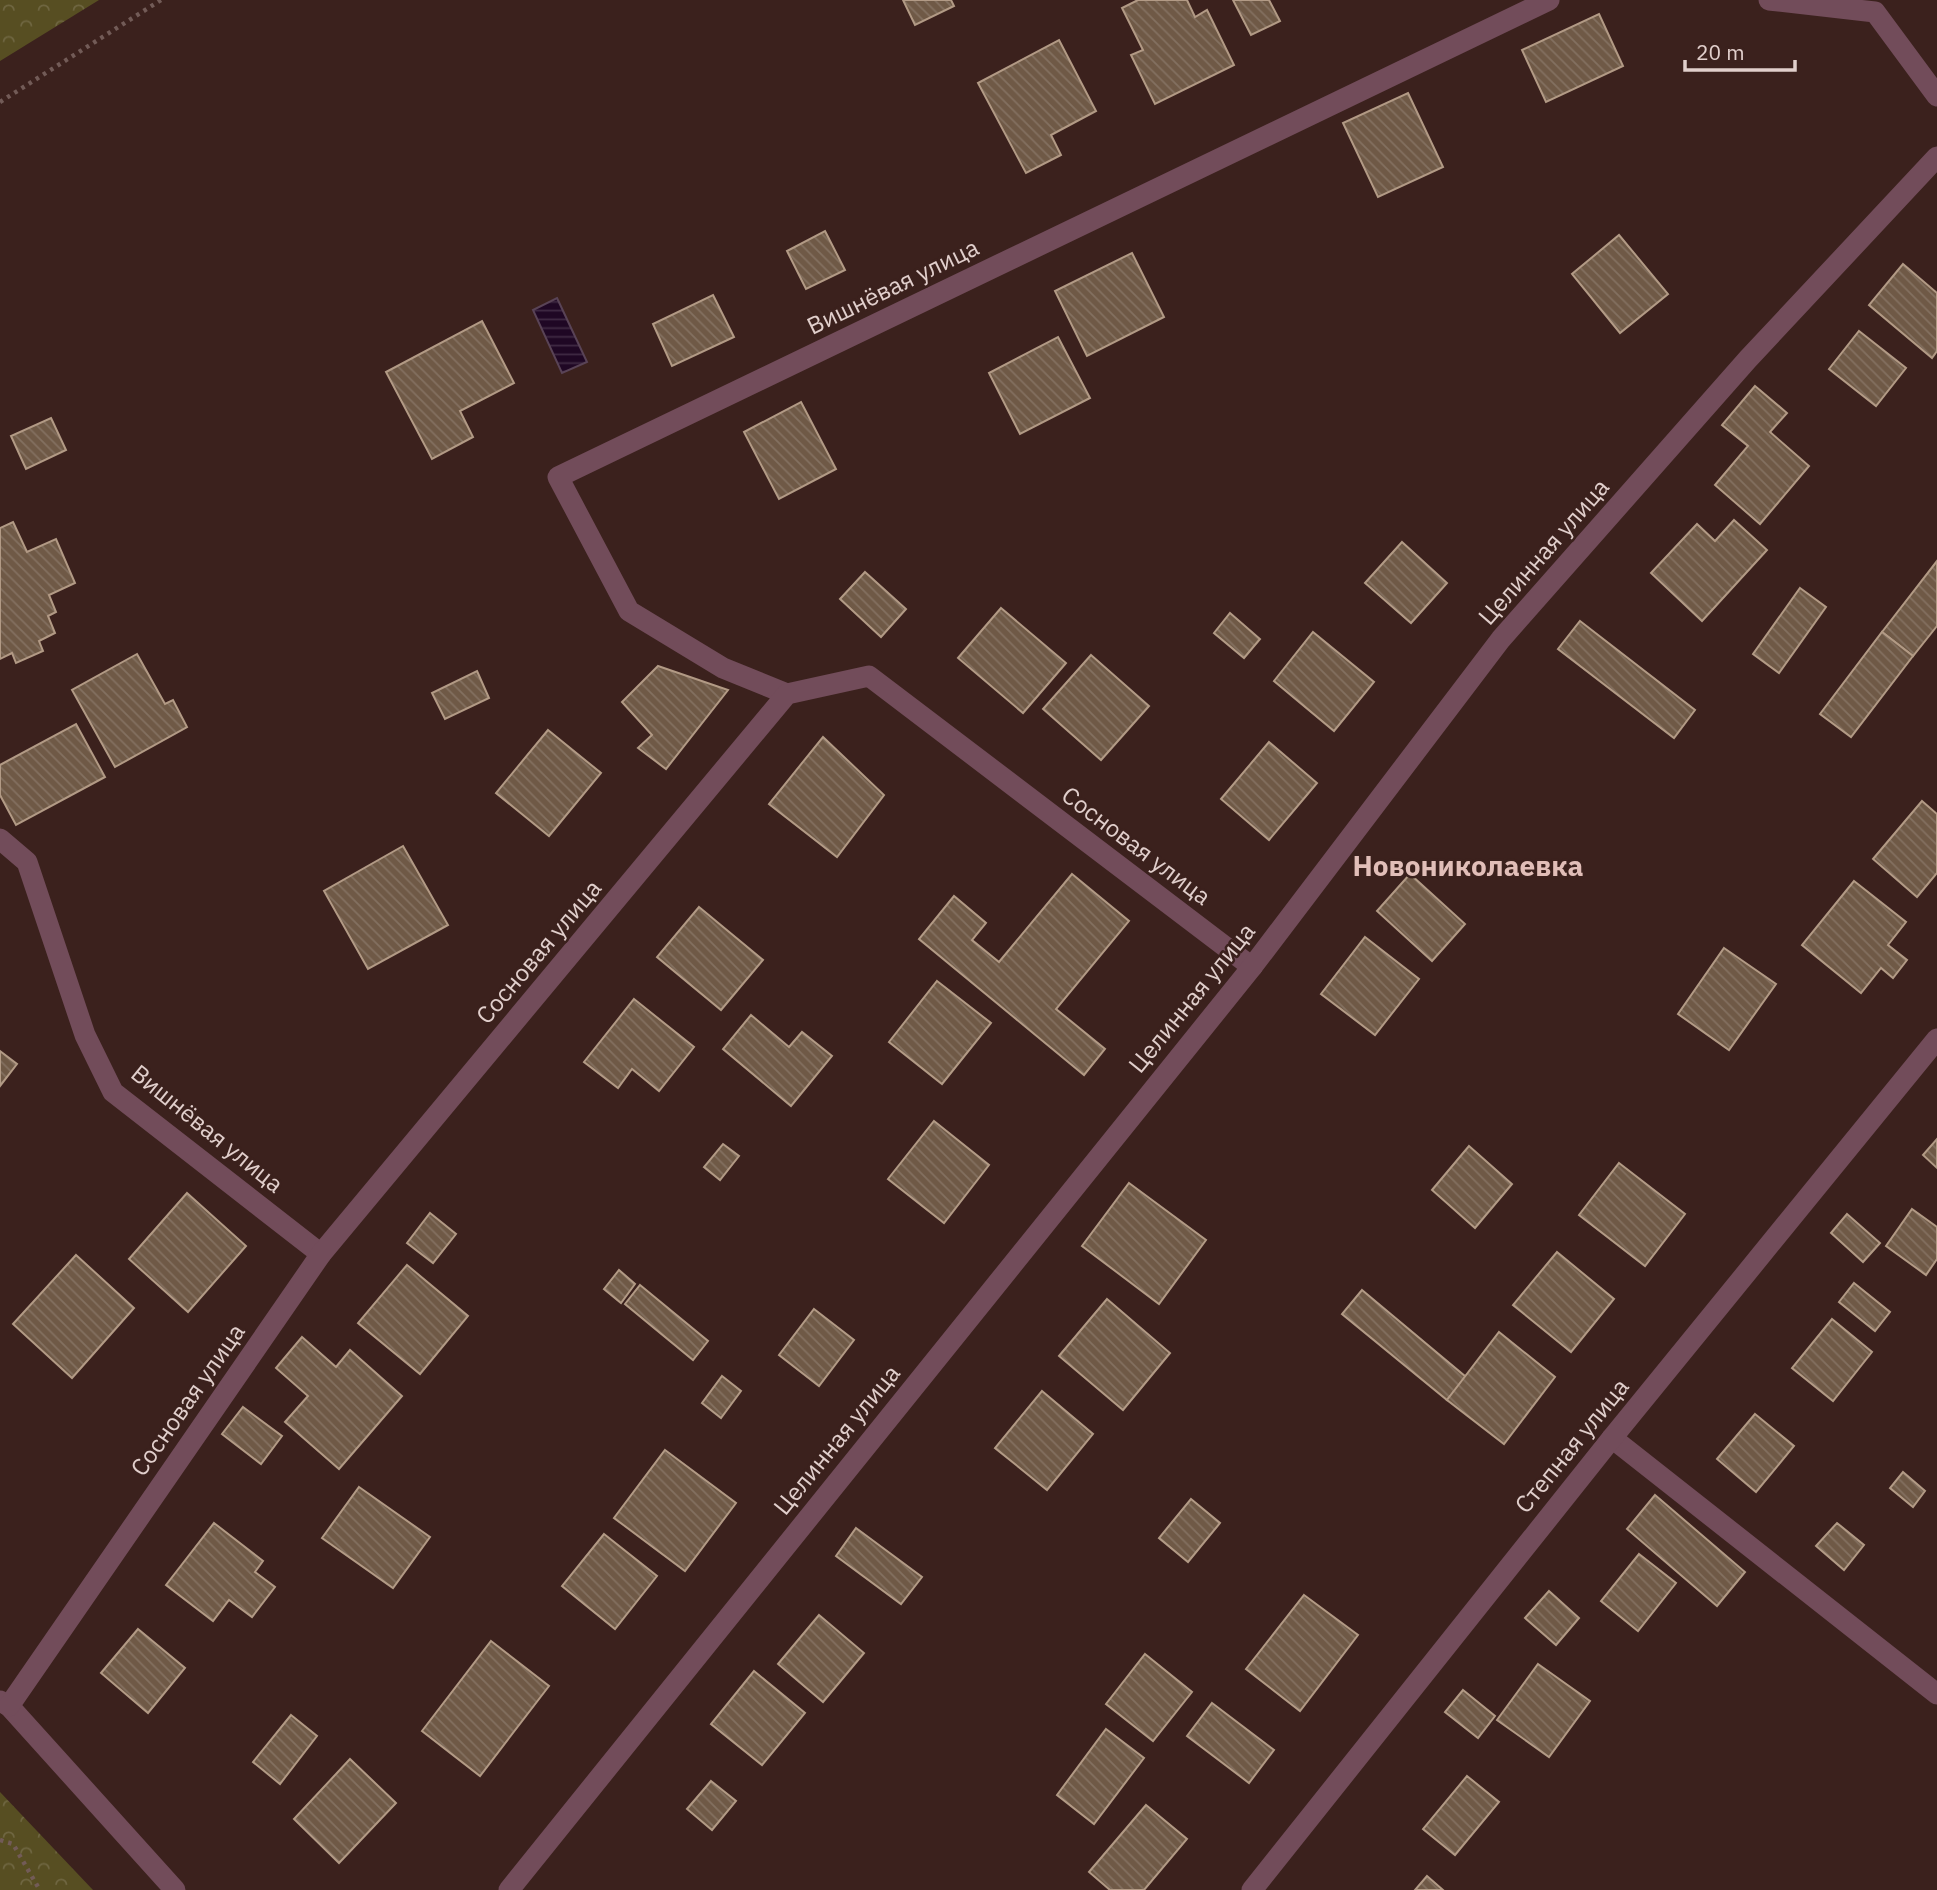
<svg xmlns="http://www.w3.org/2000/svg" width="1937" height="1890" viewBox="0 0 1937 1890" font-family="'IBM Plex Sans',sans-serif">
	<defs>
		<pattern id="forest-crowns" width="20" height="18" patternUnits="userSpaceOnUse" patternTransform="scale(1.75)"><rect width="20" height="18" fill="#574e22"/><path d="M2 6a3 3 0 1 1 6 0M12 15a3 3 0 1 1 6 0" fill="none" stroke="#6f6641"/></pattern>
		<pattern id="water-rules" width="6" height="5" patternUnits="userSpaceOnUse" patternTransform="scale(1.75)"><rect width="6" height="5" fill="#1f0724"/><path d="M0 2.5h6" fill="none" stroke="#3f2a43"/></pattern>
		<pattern id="building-back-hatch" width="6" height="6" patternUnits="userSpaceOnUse" patternTransform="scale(1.75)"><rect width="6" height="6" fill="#6f5946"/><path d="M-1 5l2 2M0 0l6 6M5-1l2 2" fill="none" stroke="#837060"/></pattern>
	</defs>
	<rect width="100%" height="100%" fill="#3b211d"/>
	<g fill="url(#forest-crowns)">
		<path d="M0 0H99L0 61Z"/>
		<path d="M0 1792 93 1890H0Z"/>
	</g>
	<path fill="url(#water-rules)" stroke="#594356" stroke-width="2" d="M557 298 587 362 562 373 533 310Z"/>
	<g fill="url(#building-back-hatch)" stroke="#b29a85" stroke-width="2">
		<path d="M903 0H951L954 6 915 25Z"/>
		<path d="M1138 0H1187L1195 17 1207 10 1234 65 1155 104 1131 55 1143 50 1122 8Z"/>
		<path d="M1233 0H1269L1280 21 1251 35Z"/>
		<path d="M1599 14 1623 66 1546 102 1522 50Z"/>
		<path d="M1059 40 1096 111 1051 135 1061 155 1026 173 978 83Z"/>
		<path d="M1408 93 1443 167 1378 197 1343 123Z"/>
		<path d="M825 231 845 270 806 289 787 251Z"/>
		<path d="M1619 235 1668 294 1620 333 1572 274Z"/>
		<path d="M1132 253 1164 317 1087 356 1055 291Z"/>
		<path d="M1903 264 1937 293V351L1932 358 1869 305Z"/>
		<path d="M713 295 734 337 672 366 653 324Z"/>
		<path d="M482 321 514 383 460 411 473 437 432 459 386 372Z"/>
		<path d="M1859 331 1906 368 1876 406 1829 369Z"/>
		<path d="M1058 337 1090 398 1020 434 989 373Z"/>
		<path d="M1755 386 1787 413 1770 432 1809 466 1760 524 1715 485 1748 446 1722 425Z"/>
		<path d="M801 402 836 469 779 499 744 432Z"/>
		<path d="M51 418 66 450 26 469 11 436Z"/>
		<path d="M1734 520 1767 550 1702 621 1651 573 1697 524 1715 541Z"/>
		<path d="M13 522 27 552 56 539 75 583 49 595 56 612 48 616 55 633 39 641 43 651 16 663 12 653 0 659V528Z"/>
		<path d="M1402 542 1447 583 1411 623 1365 583Z"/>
		<path d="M1937 561V626L1913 656 1882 632Z"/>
		<path d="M865 572 906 609 881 637 840 599Z"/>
		<path d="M1800 588 1826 607 1779 673 1753 654Z"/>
		<path d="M1001 608 1066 663 1023 713 958 658Z"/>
		<path d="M1230 613 1260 639 1244 658 1214 633Z"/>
		<path d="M1580 621 1695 710 1674 738 1558 649Z"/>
		<path d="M1313 632 1374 682 1334 731 1274 681Z"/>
		<path d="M1882 632 1913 656 1851 737 1820 714Z"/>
		<path d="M137 654 165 704 173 700 187 727 115 767 72 690Z"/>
		<path d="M1091 655 1149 706 1101 760 1043 709Z"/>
		<path d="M658 666 728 690 666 769 638 748 652 735 622 702Z"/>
		<path d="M477 671 489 698 445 719 432 693Z"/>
		<path d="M76 724 105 777 16 825 0 795V765Z"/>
		<path d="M548 730 601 773 549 836 496 793Z"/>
		<path d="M823 737 884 795 837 857 769 804Z"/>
		<path d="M1269 742 1317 783 1269 840 1221 799Z"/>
		<path d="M1922 801 1937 814V873L1917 897 1873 859Z"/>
		<path d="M403 846 448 925 368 969 324 891Z"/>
		<path d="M1072 874 1129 921 1056 1009 1105 1049 1084 1075 919 939 954 896 986 923 972 940 999 962Z"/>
		<path d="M1410 874 1465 924 1432 961 1377 911Z"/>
		<path d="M1854 881 1906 922 1888 945 1907 960 1893 978 1881 968 1861 993 1802 945Z"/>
		<path d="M699 907 763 960 721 1010 657 957Z"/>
		<path d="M1365 937 1419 979 1375 1035 1321 994Z"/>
		<path d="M1724 948 1776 984 1729 1050 1678 1014Z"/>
		<path d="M937 981 991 1023 942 1084 889 1042Z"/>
		<path d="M634 999 694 1047 659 1091 632 1069 618 1088 584 1062Z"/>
		<path d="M751 1015 789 1047 802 1032 832 1056 791 1106 723 1049Z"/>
		<path d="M0 1051 17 1064 0 1086Z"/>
		<path d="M934 1121 989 1165 944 1223 888 1179Z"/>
		<path d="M1937 1139V1168L1923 1155Z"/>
		<path d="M723 1144 739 1156 720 1180 704 1167Z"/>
		<path d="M1469 1146 1512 1184 1475 1228 1432 1190Z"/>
		<path d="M1619 1163 1685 1214 1645 1266 1579 1215Z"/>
		<path d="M1129 1183 1206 1240 1159 1304 1082 1246Z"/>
		<path d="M187 1193 246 1246 188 1312 129 1259Z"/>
		<path d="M1912 1209 1937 1227V1259L1926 1275 1886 1246Z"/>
		<path d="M430 1213 456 1234 433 1263 407 1243Z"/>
		<path d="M1847 1214 1880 1243 1863 1262 1831 1233Z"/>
		<path d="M1557 1252 1614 1299 1571 1352 1513 1305Z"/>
		<path d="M76 1255 134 1308 72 1378 13 1324Z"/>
		<path d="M407 1265 468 1316 420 1374 358 1323Z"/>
		<path d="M619 1270 635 1284 621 1303 604 1289Z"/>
		<path d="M1854 1283 1890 1312 1875 1331 1839 1302Z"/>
		<path d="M640 1285 708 1341 693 1360 625 1304Z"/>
		<path d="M1362 1290 1466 1377 1447 1400 1342 1314Z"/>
		<path d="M1107 1299 1170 1353 1123 1410 1059 1356Z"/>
		<path d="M814 1309 854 1340 819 1386 779 1355Z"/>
		<path d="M1832 1319 1872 1352 1833 1401 1792 1368Z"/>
		<path d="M1499 1332 1555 1377 1504 1444 1447 1400Z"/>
		<path d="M302 1337 336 1367 350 1350 402 1396 339 1469 285 1422 308 1396 276 1368Z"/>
		<path d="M722 1376 741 1391 721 1418 702 1403Z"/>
		<path d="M1042 1391 1093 1434 1047 1490 995 1448Z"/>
		<path d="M243 1407 282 1436 261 1464 222 1434Z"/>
		<path d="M1755 1414 1794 1446 1756 1492 1717 1459Z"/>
		<path d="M665 1450 736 1503 685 1571 614 1518Z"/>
		<path d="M1903 1472 1925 1491 1913 1507 1890 1488Z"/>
		<path d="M359 1487 430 1537 393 1588 322 1538Z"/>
		<path d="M1655 1495 1745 1572 1717 1606 1627 1529Z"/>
		<path d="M1191 1499 1220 1523 1188 1562 1159 1538Z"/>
		<path d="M214 1523 263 1561 255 1572 275 1587 252 1617 229 1600 213 1621 166 1585Z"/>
		<path d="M1837 1523 1864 1545 1844 1570 1816 1546Z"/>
		<path d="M856 1528 922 1577 901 1604 836 1556Z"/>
		<path d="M604 1534 657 1576 615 1629 562 1586Z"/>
		<path d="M1639 1554 1676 1583 1638 1631 1601 1601Z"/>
		<path d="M1549 1591 1579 1618 1556 1645 1525 1618Z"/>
		<path d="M1304 1595 1358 1635 1300 1711 1246 1669Z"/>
		<path d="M819 1615 864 1653 823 1702 778 1664Z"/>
		<path d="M138 1629 185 1668 148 1713 101 1673Z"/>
		<path d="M491 1641 549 1686 480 1776 422 1731Z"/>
		<path d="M1145 1654 1192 1692 1153 1741 1106 1704Z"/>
		<path d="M1538 1664 1590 1701 1549 1757 1497 1720Z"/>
		<path d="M754 1671 805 1713 762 1765 711 1724Z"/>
		<path d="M1463 1690 1495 1716 1478 1738 1445 1712Z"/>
		<path d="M1212 1703 1274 1750 1249 1783 1187 1736Z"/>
		<path d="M291 1715 317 1736 280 1784 253 1762Z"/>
		<path d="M1106 1729 1144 1758 1094 1824 1057 1795Z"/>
		<path d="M350 1759 396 1803 339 1863 294 1819Z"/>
		<path d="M1467 1776 1499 1802 1455 1855 1423 1829Z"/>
		<path d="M711 1781 736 1801 712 1830 687 1809Z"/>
		<path d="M1146 1805 1187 1839 1144 1890H1110L1089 1872Z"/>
		<path d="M1427 1876 1443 1890H1415Z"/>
	</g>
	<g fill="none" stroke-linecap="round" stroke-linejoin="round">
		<g stroke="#725b57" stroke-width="4.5" stroke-dasharray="3.5 5" stroke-linecap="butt">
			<path d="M0 102 161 0"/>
			<path d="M0 1840 13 1844 38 1887V1890"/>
		</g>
		<g stroke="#724c5a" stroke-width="21">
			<path d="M1769 0 1875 12 1937 96"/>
			<path d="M787 694 723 668 629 611 558 477 1549 0"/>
			<path d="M0 839 27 862 85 1035 113 1092 321 1254"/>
			<path d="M1612 1438 1937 1694"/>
			<path d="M0 1701 9 1706 175 1890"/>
			<path d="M9 1706 321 1254 787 694 869 676 1252 967"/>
			<path d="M509 1890 1252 967 1501 639 1748 359 1937 157"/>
			<path d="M1252 1890 1612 1438 1937 1039"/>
		</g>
	</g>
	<g text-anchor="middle" stroke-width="5" stroke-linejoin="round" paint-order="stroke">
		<g font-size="24" fill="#e1cfcc" stroke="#3b211d">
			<text transform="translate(893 287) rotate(-26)" y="8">Вишнёвая улица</text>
			<text transform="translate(1544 552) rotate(-49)" y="8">Целинная улица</text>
			<text transform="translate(1136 846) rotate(37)" y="8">Сосновая улица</text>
			<text transform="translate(539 952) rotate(-50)" y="8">Сосновая улица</text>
			<text transform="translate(1192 998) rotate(-51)" y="8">Целинная улица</text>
			<text transform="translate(207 1129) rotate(39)" y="8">Вишнёвая улица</text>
			<text transform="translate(188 1400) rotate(-55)" y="8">Сосновая улица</text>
			<text transform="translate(837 1440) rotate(-51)" y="8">Целинная улица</text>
			<text transform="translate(1572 1446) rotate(-51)" y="8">Степная улица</text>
		</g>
		<g font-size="28" font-weight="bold" fill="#e1beb8" stroke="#3b211d">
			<text x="1468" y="876">Новониколаевка</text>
		</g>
	</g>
	<path d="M1685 60v10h110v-10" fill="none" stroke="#e1cfcc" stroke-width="3.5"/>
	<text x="1696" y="60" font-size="21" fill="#e1cfcc" stroke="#3b211d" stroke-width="5" paint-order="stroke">20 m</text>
</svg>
